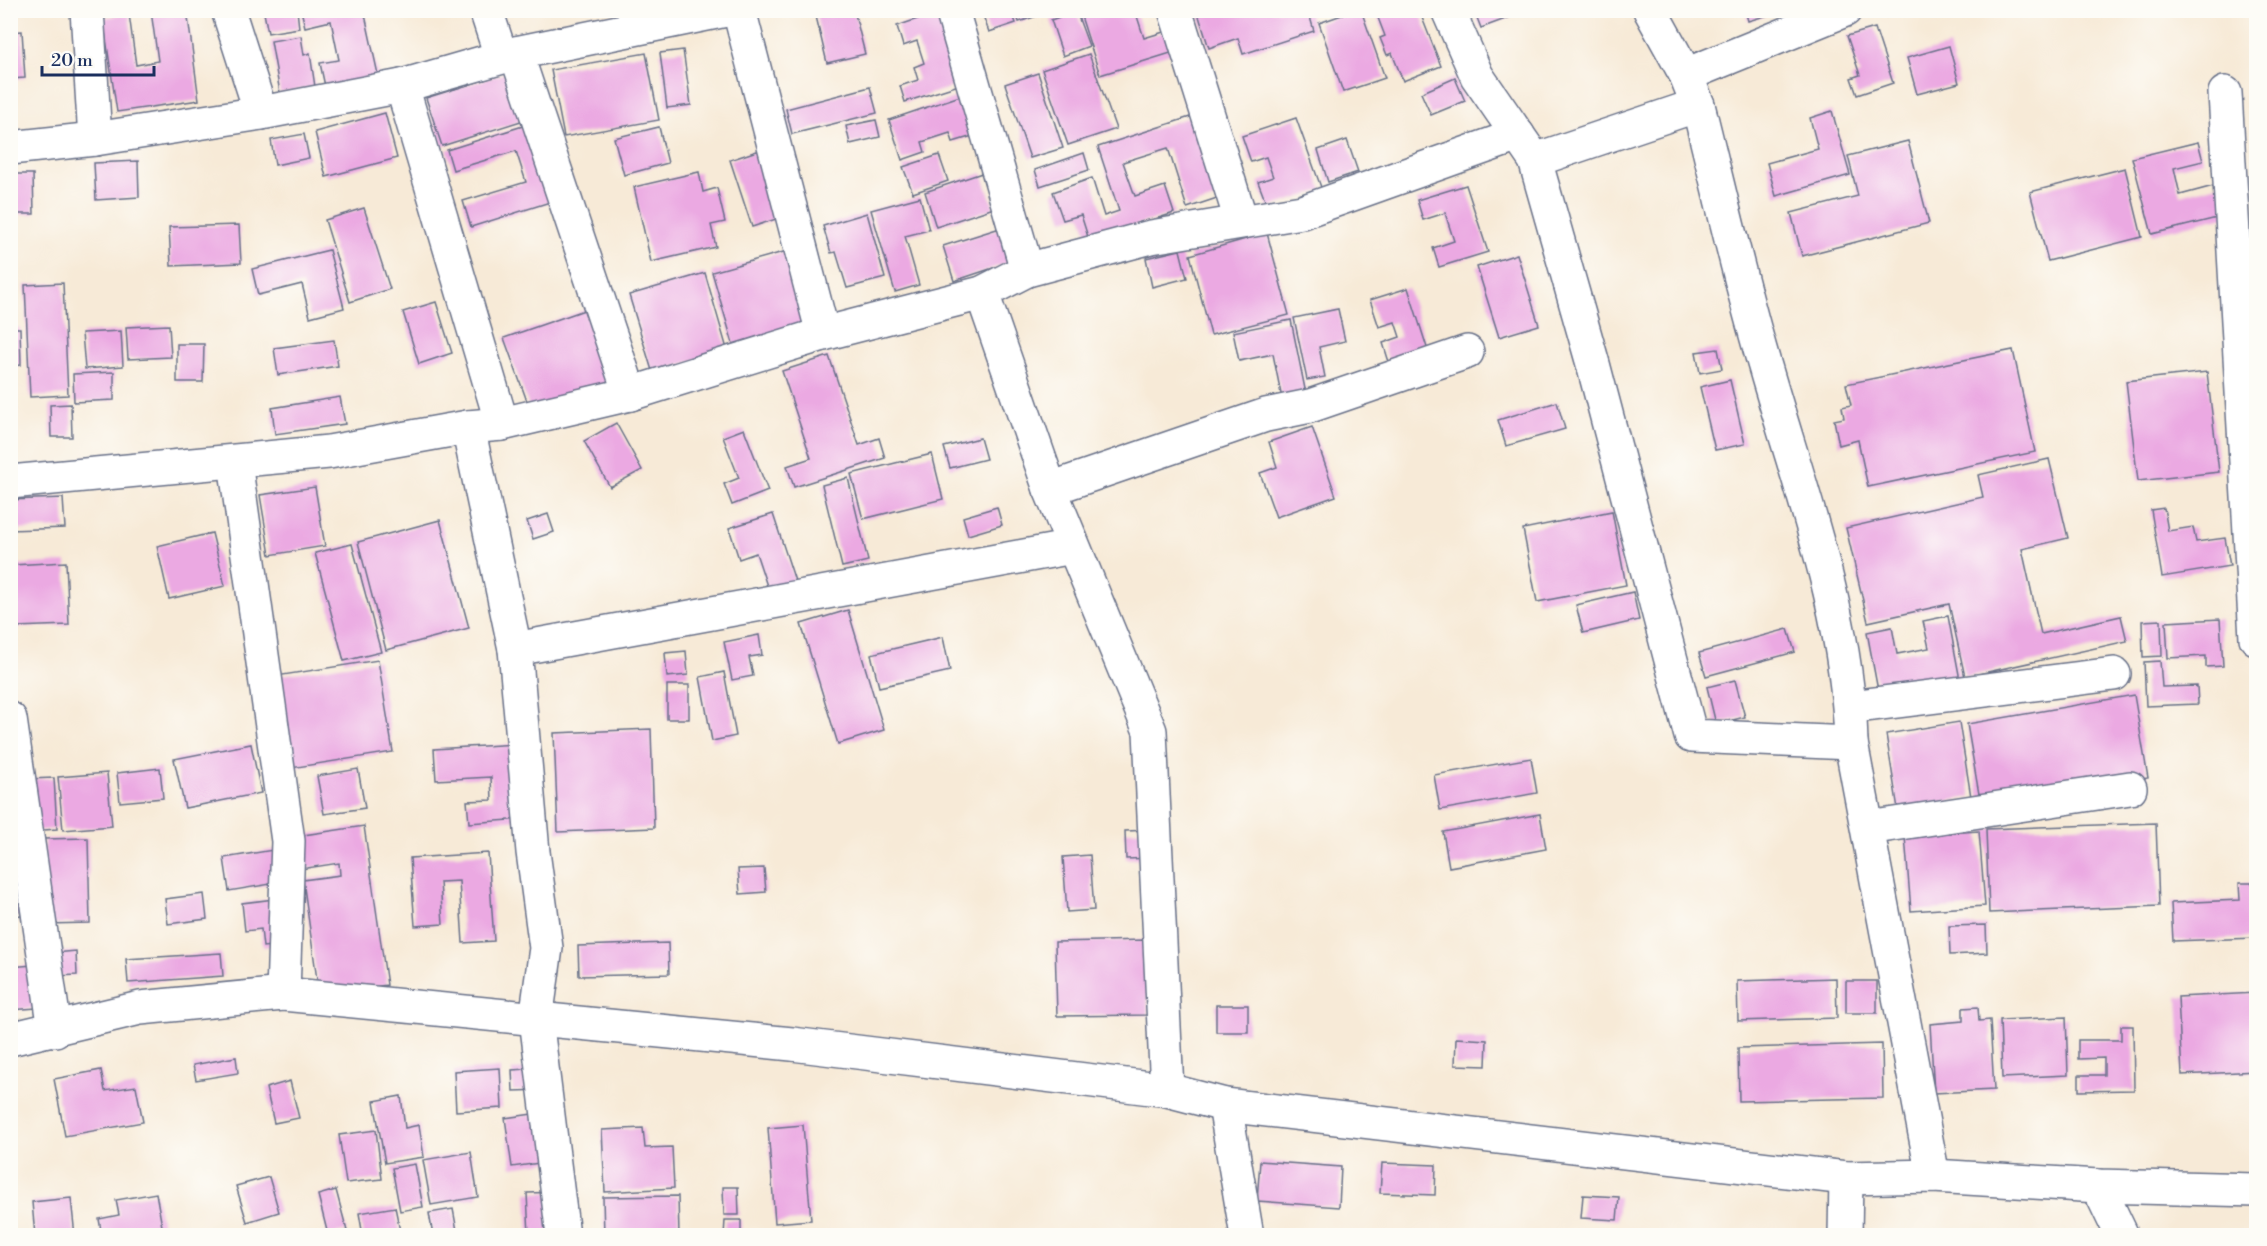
<svg xmlns="http://www.w3.org/2000/svg" width="2267" height="1246" viewBox="0 0 2267 1246" font-family="'Libre Bodoni',serif">
	<rect width="100%" height="100%" fill="#fdfcf7"/>
	<filter id="ink" filterUnits="userSpaceOnUse"><feTurbulence type="fractalNoise" baseFrequency=".0167" numOctaves="2"/><feDisplacementMap in="SourceGraphic" scale="12" xChannelSelector="R" yChannelSelector="G"/><feConvolveMatrix kernelMatrix="1 2 1 2 8 2 1 2 1" color-interpolation-filters="sRGB"/></filter>
	<filter id="wash" filterUnits="userSpaceOnUse"><feTurbulence type="fractalNoise" baseFrequency=".008" numOctaves="4" result="noise"/><feDisplacementMap in="SourceGraphic" scale="24" xChannelSelector="R" yChannelSelector="G"/><feGaussianBlur stdDeviation="1.35" result="paint"/><feColorMatrix in="noise" values="0 0 0 0 0 0 0 0 0 0 0 0 0 0 0 0 0 1.4 0 .05"/><feComposite in="paint" operator="in"/></filter>
	<g filter="url(#wash)">
		<rect width="100%" height="100%" fill="#f7ead7"/>
		<g id="blocks">
			<g fill="#eba9e2">
				<path d="M187 10 199 100 117 112 103 18 129 14 136 65 158 61 151 11Z"/>
				<path d="M280 10H297L299 28 268 33 264 13Z"/>
				<path d="M301 10H364L379 79 326 91 320 63 339 60 331 21 305 27Z"/>
				<path d="M822 10H854L865 54 827 63 815 12Z"/>
				<path d="M981 10H1011L1016 23 989 32Z"/>
				<path d="M1015 10H1052V11L1019 22Z"/>
				<path d="M1079 10H1135L1144 38 1167 31 1174 52 1100 75Z"/>
				<path d="M1197 10H1308L1314 31 1243 54 1238 38 1209 48Z"/>
				<path d="M1356 10H1361L1385 78 1343 92 1319 23Z"/>
				<path d="M1375 10H1419L1441 66 1403 81 1392 53 1387 55 1380 38 1385 36Z"/>
				<path d="M1474 10H1527V11L1481 28Z"/>
				<path d="M1745 10H1782V11L1748 21Z"/>
				<path d="M1076 11 1089 46 1063 56 1051 20Z"/>
				<path d="M938 12 962 84 905 102 900 86 918 80 914 67 924 63 917 41 903 46 897 26Z"/>
				<path d="M1875 28 1893 83 1857 95 1851 78 1860 75 1847 36Z"/>
				<path d="M22 31 25 78 10 79V32Z"/>
				<path d="M301 36 304 55 310 53 315 87 280 93 271 41Z"/>
				<path d="M1949 46 1959 83 1917 94 1907 58Z"/>
				<path d="M683 50 691 105 667 108 660 53Z"/>
				<path d="M646 53 659 120 564 137 551 70Z"/>
				<path d="M1089 54 1116 129 1068 145 1042 70Z"/>
				<path d="M506 73 521 121 442 146 426 98Z"/>
				<path d="M1038 73 1063 148 1030 158 1005 84Z"/>
				<path d="M1455 78 1465 101 1431 115 1421 93Z"/>
				<path d="M870 87 877 113 792 134 786 109Z"/>
				<path d="M963 95 976 135 953 142 950 133 922 142 925 152 902 160 889 120Z"/>
				<path d="M1832 111 1850 175 1776 196 1767 163 1818 149 1810 118Z"/>
				<path d="M385 113 397 158 326 177 315 132Z"/>
				<path d="M1193 116 1220 197 1187 208 1168 148 1123 162 1135 196 1165 186 1174 213 1089 240 1081 215 1063 220 1053 192 1092 178 1104 216 1119 211 1098 147Z"/>
				<path d="M1296 118 1322 190 1268 208 1258 182 1273 177 1266 157 1251 162 1242 136Z"/>
				<path d="M876 120 880 137 850 144 846 126Z"/>
				<path d="M526 125 550 202 471 227 463 201 526 182 516 151 453 170 447 150Z"/>
				<path d="M659 127 668 163 624 175 614 138Z"/>
				<path d="M304 134 309 158 275 165 271 140Z"/>
				<path d="M1347 140 1358 172 1328 182 1318 150Z"/>
				<path d="M1908 141 1929 223 1802 256 1791 213 1858 196 1848 156Z"/>
				<path d="M2198 142 2203 161 2174 168 2180 195 2221 184 2229 215 2152 234 2132 158Z"/>
				<path d="M760 150 782 217 752 227 730 160Z"/>
				<path d="M1084 153 1089 170 1040 186 1035 170Z"/>
				<path d="M939 155 948 181 913 193 903 167Z"/>
				<path d="M138 161 139 197 96 200 94 163Z"/>
				<path d="M2125 168 2142 237 2048 261 2030 192Z"/>
				<path d="M699 172 703 192 717 188 725 222 711 225 716 247 651 262 634 187Z"/>
				<path d="M982 173 994 208 936 227 925 192Z"/>
				<path d="M10 174H33L34 214H10Z"/>
				<path d="M1466 185 1488 252 1439 267 1433 248 1454 241 1445 213 1423 220 1417 200Z"/>
				<path d="M920 197 929 230 905 236 919 285 895 292 871 210Z"/>
				<path d="M364 208 390 289 350 302 325 220Z"/>
				<path d="M867 213 885 278 847 288 836 252 831 253 823 226Z"/>
				<path d="M239 225 241 263 171 266 169 227Z"/>
				<path d="M1000 228 1011 262 954 281 943 246Z"/>
				<path d="M1267 233 1289 315 1211 335 1190 255Z"/>
				<path d="M329 250 344 308 310 317 302 284 258 295 252 269Z"/>
				<path d="M1180 250 1187 278 1152 287 1146 258Z"/>
				<path d="M787 251 808 327 734 347 712 272Z"/>
				<path d="M1517 254 1539 325 1499 337 1477 267Z"/>
				<path d="M705 273 727 349 653 374 629 295Z"/>
				<path d="M63 283 68 395 30 397 25 285Z"/>
				<path d="M1408 288 1429 354 1390 365 1383 343 1400 337 1395 322 1379 327 1370 300Z"/>
				<path d="M436 302 452 353 419 364 403 312Z"/>
				<path d="M593 307 619 380 531 412 504 338Z"/>
				<path d="M1338 309 1345 341 1319 347 1325 377 1307 380 1294 318Z"/>
				<path d="M1291 320 1306 394 1282 399 1273 354 1239 361 1233 332Z"/>
				<path d="M169 325 171 357 128 359 126 327Z"/>
				<path d="M10 328H20L21 365 10 366Z"/>
				<path d="M121 331 123 366 85 369 82 333Z"/>
				<path d="M334 340 338 366 278 375 274 348Z"/>
				<path d="M177 344H204L203 382H177Z"/>
				<path d="M1718 349 1722 369 1700 373 1696 352Z"/>
				<path d="M2013 350 2035 452 1868 487 1858 440 1839 445 1834 420 1844 418 1842 407 1851 405 1846 384Z"/>
				<path d="M829 356 859 445 879 438 885 458 794 487 787 466 811 458 782 371Z"/>
				<path d="M114 372V400L74 402 73 374Z"/>
				<path d="M2207 372 2219 472 2138 481 2126 381Z"/>
				<path d="M1730 380 1745 444 1715 450 1700 387Z"/>
				<path d="M340 397 345 424 275 434 272 408Z"/>
				<path d="M1557 402 1565 429 1506 446 1498 420Z"/>
				<path d="M71 404 72 437H51L50 405Z"/>
				<path d="M10 421 14 447 10 448Z"/>
				<path d="M616 423 642 470 610 487 584 441Z"/>
				<path d="M1312 427 1336 496 1276 517 1260 473 1277 467 1269 442Z"/>
				<path d="M744 429 768 491 732 505 724 484 739 478 723 437Z"/>
				<path d="M980 438 986 459 950 468 944 447Z"/>
				<path d="M932 454 943 499 863 519 851 474Z"/>
				<path d="M2049 459 2068 538 2022 549 2041 634 2121 616 2127 641 1965 677 1949 604 1868 622 1846 528 1983 497 1978 475Z"/>
				<path d="M848 478 868 561 842 567 822 485Z"/>
				<path d="M315 487 325 546 270 555 260 495Z"/>
				<path d="M63 498 65 528 10 530V500Z"/>
				<path d="M997 507 1002 525 968 535 963 517Z"/>
				<path d="M2164 508 2168 531 2193 527 2196 542 2225 538 2230 566 2162 577 2151 510Z"/>
				<path d="M1612 511 1626 585 1537 602 1523 529Z"/>
				<path d="M548 514 554 532 533 539 527 521Z"/>
				<path d="M773 514 795 581 768 589 756 553 739 559 729 528Z"/>
				<path d="M440 520 469 628 386 650 358 542Z"/>
				<path d="M212 533 225 586 169 599 157 546Z"/>
				<path d="M352 544 381 652 344 661 315 553Z"/>
				<path d="M66 562 69 625 15 627 12 565Z"/>
				<path d="M1633 592 1639 620 1583 633 1576 605Z"/>
				<path d="M848 610 884 730 838 744 801 624Z"/>
				<path d="M1948 616 1960 680 1879 696 1867 632 1892 627 1897 654 1929 648 1923 621Z"/>
				<path d="M2220 619 2223 666 2206 667V656L2168 658 2166 622Z"/>
				<path d="M2161 620 2162 656 2143 657 2142 621Z"/>
				<path d="M1788 629 1795 652 1706 676 1699 653Z"/>
				<path d="M759 635 762 655 749 657 753 676 732 680 724 642Z"/>
				<path d="M943 637 950 671 879 687 871 654Z"/>
				<path d="M686 651 688 675 667 677 665 653Z"/>
				<path d="M378 660 393 752 291 768 276 676Z"/>
				<path d="M2160 661 2162 687 2197 686 2198 704 2146 706 2144 662Z"/>
				<path d="M724 672 736 736 712 741 700 677Z"/>
				<path d="M1735 680 1745 717 1716 724 1707 687Z"/>
				<rect x="667" y="685" width="22" height="34"/>
				<path d="M2134 695 2148 778 1981 806 1967 724Z"/>
				<path d="M1959 722 1971 797 1898 809 1886 734Z"/>
				<path d="M651 729 654 828 558 832 554 733Z"/>
				<path d="M251 744 261 793 185 808 174 759Z"/>
				<path d="M519 744 523 819 469 823 467 801 492 800 491 777 436 780 434 749Z"/>
				<path d="M1531 758 1537 793 1440 810 1434 775Z"/>
				<path d="M160 768 163 798 120 802 117 773Z"/>
				<path d="M358 769 365 808 324 814 317 776Z"/>
				<path d="M107 773 112 826 63 830 58 777Z"/>
				<path d="M54 778 57 829 31 831 28 779Z"/>
				<path d="M1540 814 1546 849 1449 867 1443 832Z"/>
				<path d="M2156 823 2159 906 1989 913 1986 829Z"/>
				<path d="M364 826 387 985 319 994 303 880 340 875 339 863 301 869 297 836Z"/>
				<path d="M1154 830V858L1126 859 1125 831Z"/>
				<path d="M1979 831 1985 906 1911 911 1905 836Z"/>
				<path d="M88 838 90 923 45 924 44 839Z"/>
				<path d="M279 849 283 882 229 891 224 858Z"/>
				<path d="M488 853 494 941 463 943 459 881 440 882 443 924 415 926 410 858Z"/>
				<path d="M1090 855 1094 910 1067 912 1063 857Z"/>
				<path d="M764 868 766 892 740 894 738 869Z"/>
				<path d="M10 883H16L21 915 10 917Z"/>
				<path d="M2239 883H2256V938L2173 941 2171 903 2240 900Z"/>
				<path d="M204 894 207 919 168 924 165 899Z"/>
				<path d="M282 898 288 944 263 947 261 929 245 931 242 903Z"/>
				<path d="M1986 925 1987 953 1950 955 1949 926Z"/>
				<path d="M1146 940 1148 1015 1057 1016 1055 942Z"/>
				<path d="M668 943 669 974 579 976 578 946Z"/>
				<path d="M76 951 77 975 57 976 55 953Z"/>
				<path d="M221 953 223 976 128 983 126 959Z"/>
				<path d="M33 965 37 1008 10 1010V967Z"/>
				<path d="M1836 978 1837 1018 1738 1021 1737 981Z"/>
				<rect x="1846" y="981" width="31" height="32"/>
				<path d="M2256 993V1071L2182 1075 2178 997Z"/>
				<rect x="1216" y="1005" width="32" height="27"/>
				<path d="M1978 1007 1979 1021 1990 1020 1994 1090 1934 1093 1930 1024 1963 1021V1008Z"/>
				<path d="M2066 1017 2068 1075 2002 1078 2000 1020Z"/>
				<path d="M2121 1026H2133L2134 1090 2079 1091V1075H2104V1058L2078 1059V1040H2121Z"/>
				<path d="M1456 1038 1487 1040 1486 1066 1455 1065Z"/>
				<path d="M1882 1044 1883 1098 1739 1101 1738 1048Z"/>
				<path d="M236 1057 238 1073 196 1080 193 1065Z"/>
				<path d="M500 1068 502 1108 456 1111 454 1071Z"/>
				<path d="M543 1068 544 1090 513 1091 512 1070Z"/>
				<path d="M101 1070 105 1091 136 1086 143 1122 65 1136 54 1079Z"/>
				<path d="M290 1081 299 1118 274 1123 266 1088Z"/>
				<path d="M401 1096 405 1128 419 1125 424 1157 385 1163 374 1101Z"/>
				<path d="M553 1111 560 1160 512 1167 505 1118Z"/>
				<path d="M803 1125 811 1220 775 1223 768 1128Z"/>
				<path d="M643 1128 645 1148 672 1147 674 1188 605 1192 602 1130Z"/>
				<path d="M376 1130 382 1179 346 1183 339 1135Z"/>
				<path d="M471 1152 478 1197 431 1205 423 1160Z"/>
				<path d="M1260 1161 1341 1167 1339 1207 1257 1201Z"/>
				<path d="M1382 1163 1436 1165 1435 1195 1380 1193Z"/>
				<path d="M415 1164 423 1207 400 1211 392 1168Z"/>
				<path d="M269 1177 279 1212 247 1222 236 1186Z"/>
				<path d="M723 1187H738L739 1215H724Z"/>
				<path d="M336 1190 347 1231 328 1235 318 1195Z"/>
				<path d="M562 1192 564 1236H529L527 1193Z"/>
				<path d="M156 1193 163 1232 147 1236H102L99 1219 119 1215 116 1200Z"/>
				<path d="M1583 1195 1619 1197 1617 1220 1581 1218Z"/>
				<path d="M678 1196 679 1236H604L603 1197Z"/>
				<path d="M71 1198 75 1236H35L32 1202Z"/>
				<path d="M395 1207 401 1236H363L359 1213Z"/>
				<path d="M453 1209 458 1236H433L429 1213Z"/>
				<path d="M725 1220H741V1236H724Z"/>
			</g>
		</g>
	</g>
	<g filter="url(#ink)">
		<use href="#blocks" fill-opacity="0" stroke="#687088" stroke-width="1.5"/>
		<g fill="none" stroke-linecap="round" stroke-linejoin="round">
			<defs>
				<g id="street">
					<path d="M87 10 95 139"/>
					<path d="M228 10 261 113"/>
					<path d="M486 10 501 56"/>
					<path d="M739 10 823 334"/>
					<path d="M952 10 1027 270"/>
					<path d="M1175 10 1241 220"/>
					<path d="M1448 10 1477 76 1535 160 1593 364 1691 736 1851 743"/>
					<path d="M1650 10 1686 75 1698 105C1720 193 1740 283 1766 370 1801 492 1848 615 1851 743L1933 1176"/>
					<path d="M516 53 630 394"/>
					<path d="M1686 75 1845 10"/>
					<path d="M402 86 502 424"/>
					<path d="M2225 93 2256 638"/>
					<path d="M10 148 95 139 261 113 402 86 516 53 726 10"/>
					<path d="M1535 160 1698 105"/>
					<path d="M982 293 1050 489 1150 731 1167 1090"/>
					<path d="M468 427 515 649 533 852 546 948 536 1019 563 1236"/>
					<path d="M235 462 288 841 283 994"/>
					<path d="M10 482 329 452 468 427 502 424 630 394 823 334 982 293 1027 270 1151 237 1302 212 1518 135"/>
					<path d="M1050 489 1266 415 1310 406 1467 352"/>
					<path d="M515 649 1073 547"/>
					<path d="M1850 707 2114 674"/>
					<path d="M10 719 55 1030"/>
					<path d="M1868 828 2130 788"/>
					<path d="M1225 1105 1247 1236"/>
					<path d="M2098 1186 2122 1236"/>
					<path d="M1845 1236 1846 1178"/>
				</g>
				<path id="secondary" d="M10 1039 140 1008 283 994 792 1044 1167 1090 1225 1105 1846 1178 1933 1176 2098 1186 2256 1190"/>
			</defs>
			<use href="#street" stroke="#687088" stroke-width="36"/>
			<use href="#secondary" stroke="#687088" stroke-width="36"/>
			<use href="#street" stroke="#fff" stroke-width="33"/>
			<use href="#secondary" stroke="#fff" stroke-width="33"/>
		</g>
	</g>
	<rect width="2267" height="1246" fill="none" stroke="#fdfcf7" stroke-width="36"/>
	<path d="M42 66v9h112v-9" fill="none" stroke="#1b2f5e" stroke-width="3"/>
	<text x="51" y="66" font-size="18" fill="#1b2f5e" stroke="#fdfcf7" stroke-width="4.5" paint-order="stroke">20 m</text>
</svg>
